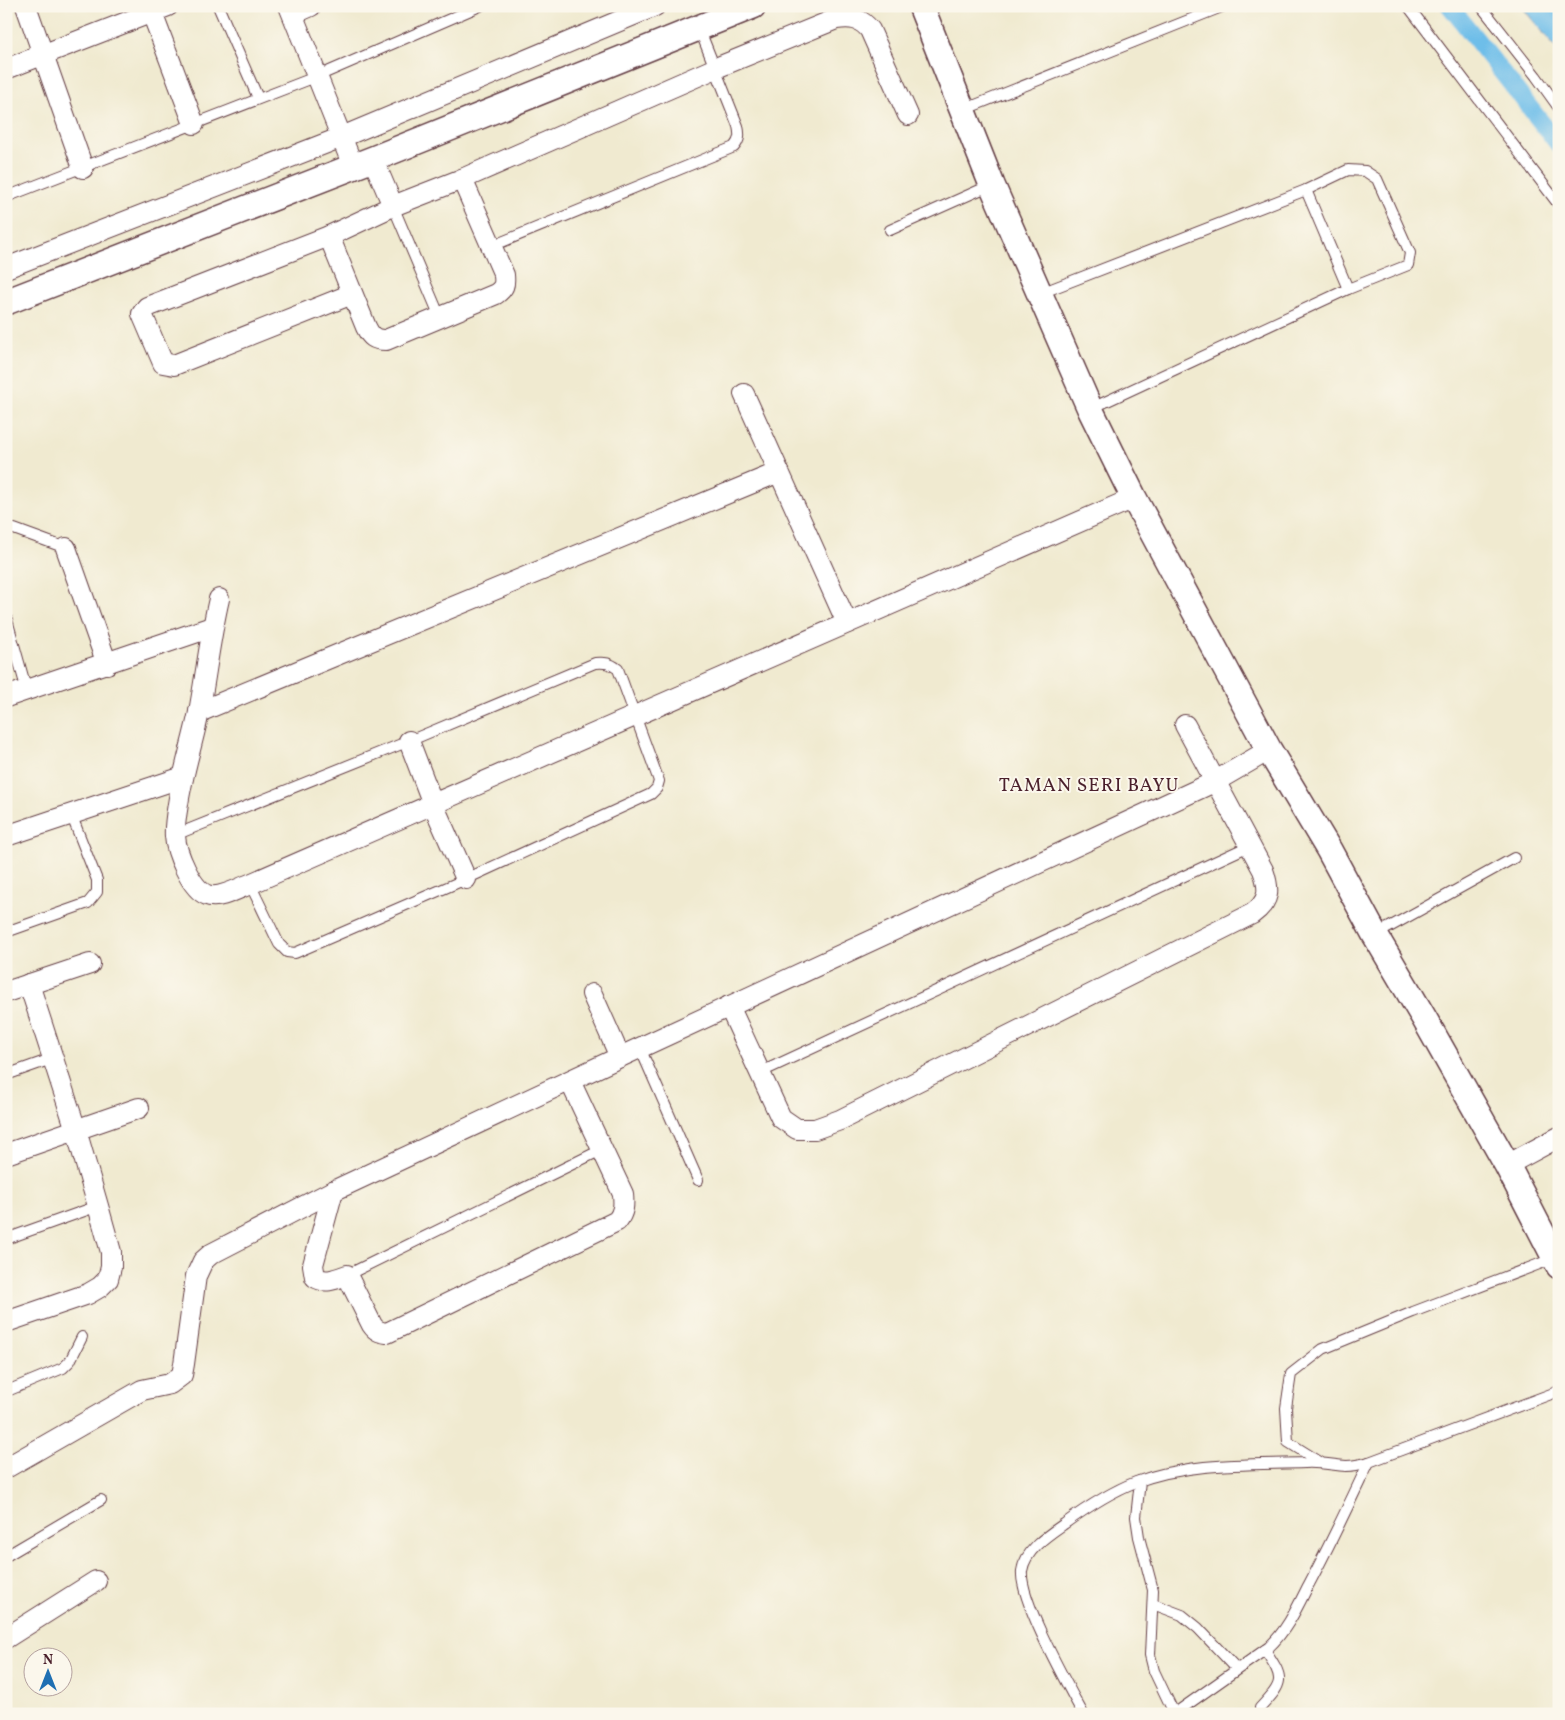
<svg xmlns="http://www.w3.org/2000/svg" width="1565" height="1720" viewBox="0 0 1565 1720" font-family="Vollkorn,serif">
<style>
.water{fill:#6ebee9;stroke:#5c6e8a}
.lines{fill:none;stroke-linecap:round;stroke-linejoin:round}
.canal{stroke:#6ebee9;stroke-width:18}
.service-casing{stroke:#633d44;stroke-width:12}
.minor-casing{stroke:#633d44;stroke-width:22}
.tertiary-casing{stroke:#633d44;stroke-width:28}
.service{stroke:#fff;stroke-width:10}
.minor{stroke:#fff;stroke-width:20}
.tertiary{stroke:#fff;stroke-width:25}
.labels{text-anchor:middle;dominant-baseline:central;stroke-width:4;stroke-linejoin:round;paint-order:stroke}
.neighbourhood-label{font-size:19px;letter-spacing:1px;fill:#4a1f2b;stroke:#fbf7ec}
</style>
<rect width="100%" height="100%" fill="#fbf7ec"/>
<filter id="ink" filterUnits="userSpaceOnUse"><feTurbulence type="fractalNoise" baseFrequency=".02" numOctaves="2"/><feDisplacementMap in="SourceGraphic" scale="10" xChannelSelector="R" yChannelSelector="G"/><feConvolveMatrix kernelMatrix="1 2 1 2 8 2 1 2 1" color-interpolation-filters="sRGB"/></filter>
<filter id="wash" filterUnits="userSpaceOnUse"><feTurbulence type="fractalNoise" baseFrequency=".0096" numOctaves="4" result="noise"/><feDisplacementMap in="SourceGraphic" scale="20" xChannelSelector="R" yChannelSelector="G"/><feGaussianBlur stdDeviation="1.12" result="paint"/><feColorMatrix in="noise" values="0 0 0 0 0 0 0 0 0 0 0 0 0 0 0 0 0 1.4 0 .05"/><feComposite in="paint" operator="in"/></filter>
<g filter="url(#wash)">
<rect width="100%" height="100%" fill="#f0ead0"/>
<path class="water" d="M1523 6H1559V52L1526 12Z"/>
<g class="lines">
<path class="canal" d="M1450 6 1559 145"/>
</g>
</g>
<g filter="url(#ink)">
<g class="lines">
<g class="service-casing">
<g id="service">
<path d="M218 6 258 98"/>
<path d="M1408 6 1559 205"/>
<path d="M1481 6 1536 76 1559 108"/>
<path d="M963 110 1224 6"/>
<path d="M1306 190 1348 289"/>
<path d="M6 197 318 76 480 6"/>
<path d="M393 206 440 317"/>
<path d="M890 230 991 185"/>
<path d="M492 246 734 147C740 140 740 135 738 126L699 28"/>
<path d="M1041 293 1306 190 1348 170 1365 171 1377 179 1410 253 1408 265 1348 289 1090 409"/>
<path d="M6 529H14L66 548"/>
<path d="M6 616 27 691"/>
<path d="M175 835 409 741 595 663C605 662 610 663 618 669L659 781 657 788 651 794 466 879 295 953 287 952 279 944 250 884"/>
<path d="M6 932 88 903 97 892V880L71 814"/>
<path d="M1375 935 1514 858"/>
<path d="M640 1048 698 1180"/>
<path d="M759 1073 1249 846"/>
<path d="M6 1075 54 1058"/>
<path d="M6 1239 98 1206"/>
<path d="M347 1275 603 1149"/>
<path d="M7 1391 63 1368 70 1361 82 1337"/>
<path d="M1320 1462 1288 1442 1286 1408 1291 1374 1323 1349 1413 1312 1555 1258"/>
<path d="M1140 1481 1136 1517 1139 1537 1153 1590 1150 1655 1154 1671 1174 1713"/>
<path d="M6 1556 101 1500"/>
<path d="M1153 1604 1182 1615 1198 1628 1237 1669"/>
<path d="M1260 1708C1284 1682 1285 1680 1265 1650"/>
<path d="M1083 1714C1068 1686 1019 1599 1022 1571 1025 1550 1048 1535 1064 1524 1086 1508 1110 1492 1136 1482 1190 1462 1248 1465 1305 1463 1319 1462 1332 1465 1346 1466 1354 1466 1362 1464 1369 1462L1559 1391"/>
<path d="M1174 1714 1269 1647C1287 1630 1297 1608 1308 1586 1330 1545 1349 1504 1369 1462"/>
</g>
</g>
<g class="minor-casing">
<g id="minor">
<path d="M26 6 83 168"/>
<path d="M289 6 353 166"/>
<path d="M152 13 194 124"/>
<path d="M293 14 311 6"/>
<path d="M6 69 168 6"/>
<path d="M373 159 393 206"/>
<path d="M329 236 366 327C371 337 374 340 386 340L496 294C504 288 505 285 504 275L462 179"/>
<path d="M6 268 342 137 655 6"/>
<path d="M352 294 174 365 163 363 142 314 147 307 329 236 393 206 462 179 716 68 836 19C851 17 861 18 870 30L908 115"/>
<path d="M744 394 847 623"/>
<path d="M66 548 107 664"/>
<path d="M219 599C210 637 206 675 199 712 193 741 184 769 179 798 177 811 174 824 175 836 176 852 191 889 207 895 219 900 239 888 250 884L1134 498"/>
<path d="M6 697 212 627"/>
<path d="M199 712 779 472"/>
<path d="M409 741 433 804 466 879"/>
<path d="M6 836 183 777"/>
<path d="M6 992 90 964"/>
<path d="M592 994 620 1057"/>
<path d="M729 1006 781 1118 797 1129H815L840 1120 1252 914C1270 901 1270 890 1263 870L1185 725"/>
<path d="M6 1154 139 1108"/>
<path d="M1507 1165 1559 1137"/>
<path d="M333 1191 313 1265 315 1277C325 1284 336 1279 347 1275L372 1325C376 1331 380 1332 387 1333L617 1221C624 1212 624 1205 623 1194L570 1081"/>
<path d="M6 1322 88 1294 100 1287 108 1279 111 1267V1252L98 1206 76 1130 29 984"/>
<path d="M6 1468 142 1390 170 1384 182 1375 184 1364 196 1276 203 1261 211 1254 333 1191 620 1057 1214 782 1269 750"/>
<path d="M6 1638 96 1581"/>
</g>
</g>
<g class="tertiary-casing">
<g id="tertiary">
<path d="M921 6 992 185 1090 409 1134 498 1269 750 1329 850 1375 935 1424 1018 1507 1165 1559 1266"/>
<path d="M6 302 373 159 753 6"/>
</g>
</g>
<use href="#service" class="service"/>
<use href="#minor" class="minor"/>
<use href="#tertiary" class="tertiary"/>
</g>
</g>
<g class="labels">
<g class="neighbourhood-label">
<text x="1089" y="786">TAMAN SERI BAYU</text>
</g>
</g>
<rect width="1565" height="1720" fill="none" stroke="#fbf7ec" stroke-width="25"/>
<g transform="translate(48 1672)"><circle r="24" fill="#fbf7ec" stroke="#b4a19f"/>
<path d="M0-4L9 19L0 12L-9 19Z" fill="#1f6fb2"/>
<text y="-8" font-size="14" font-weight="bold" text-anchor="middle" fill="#4a1f2b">N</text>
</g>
</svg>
